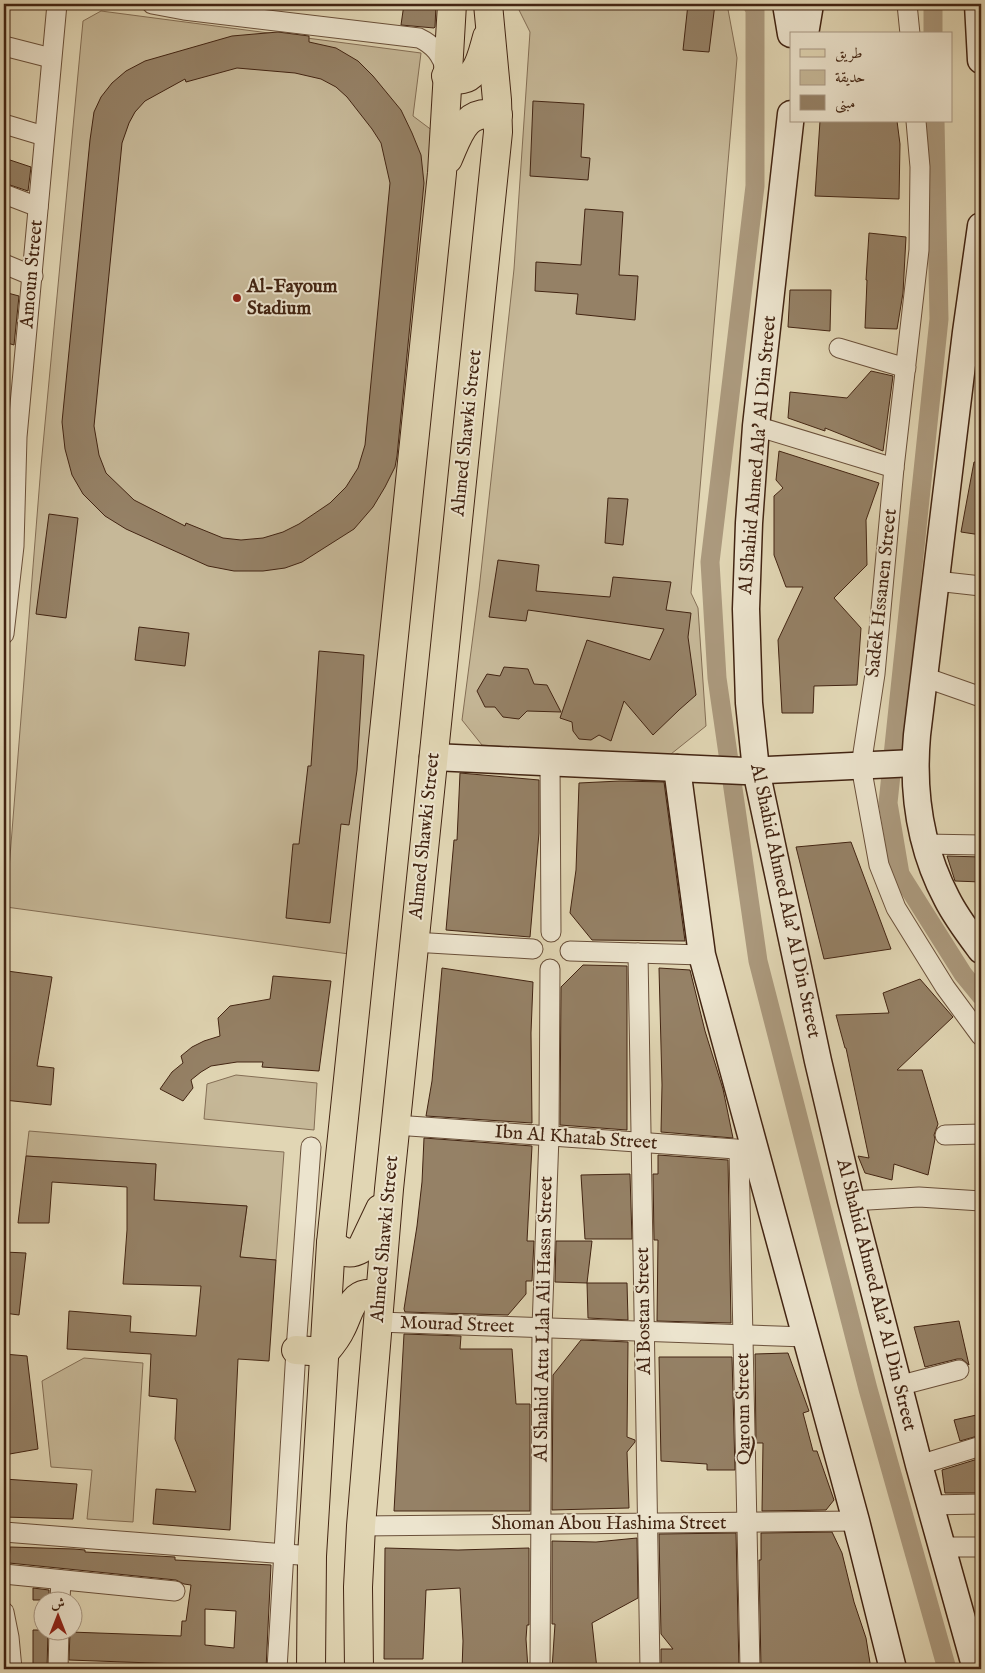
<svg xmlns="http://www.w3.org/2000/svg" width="985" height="1673" viewBox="0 0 985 1673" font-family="'IM FELL English',Amiri,serif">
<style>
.green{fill:#c6b898;stroke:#846e55}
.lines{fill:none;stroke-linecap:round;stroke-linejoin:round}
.canal{stroke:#ab997d;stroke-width:19}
.building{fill:#958166;stroke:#422412;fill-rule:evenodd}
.street-casing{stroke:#6a503a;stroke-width:21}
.secondary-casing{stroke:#422412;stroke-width:29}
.primary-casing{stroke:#422412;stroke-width:30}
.street{stroke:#ece4ce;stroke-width:19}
.secondary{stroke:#ece4ce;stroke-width:26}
.primary{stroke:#e1d6b4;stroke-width:28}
.poi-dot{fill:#8f2418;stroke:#ece4ce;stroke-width:2}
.labels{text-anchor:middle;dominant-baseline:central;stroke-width:4;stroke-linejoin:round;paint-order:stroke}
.street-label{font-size:19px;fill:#422412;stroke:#ece4ce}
.poi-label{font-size:19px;font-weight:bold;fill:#422412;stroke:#ece4ce;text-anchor:start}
</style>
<rect width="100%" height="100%" fill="#e1d6b4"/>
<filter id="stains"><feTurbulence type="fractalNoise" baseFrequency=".004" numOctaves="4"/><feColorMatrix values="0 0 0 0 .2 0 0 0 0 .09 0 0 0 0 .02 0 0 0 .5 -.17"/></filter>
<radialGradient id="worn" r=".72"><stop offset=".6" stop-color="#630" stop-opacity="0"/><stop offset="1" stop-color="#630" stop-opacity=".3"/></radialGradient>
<g class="green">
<path d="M516 4H727L737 58 691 593 698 608 706 726 666 758 482 745 462 720 479 590 514 269 530 32Z"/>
<path d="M101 11 421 53 413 116 433 131 349 954 6 907 41 466 83 21Z"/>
<path d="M236 1075 317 1083 314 1130 204 1119 207 1084Z"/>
<path d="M29 1131 284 1152 276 1260 240 1257 247 1206 154 1200 156 1164 26 1156Z"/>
<path d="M84 1358 143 1363 133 1522 87 1519 92 1470 51 1467 42 1381Z"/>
</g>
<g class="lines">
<g class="canal">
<path d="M752 4 755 10V186L710 562 717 678 758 961 868 1389 947 1669"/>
<path d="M933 4V34"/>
<path d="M935 121 939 319 888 803 900 874 963 974 981 996"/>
</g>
</g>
<g class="building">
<path d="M404 4H436L435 27 434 28 401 25Z"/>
<path d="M688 4H715L709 52 683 50Z"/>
<path d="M278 32 309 36V42L336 48 358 61 373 76 401 110 412 133 421 155 424 183 397 456 395 467 385 487 373 507 354 529 302 562 285 568 263 571H234L208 566 126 529 105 516 83 494 72 475 65 449 62 422 90 140 94 112 101 97 112 83 126 71 145 61 232 36ZM237 68 295 73 321 79 336 87 347 97 372 129 381 143 390 183 365 445 358 468 346 487 330 503 299 524 283 532 263 538 241 540 223 538 186 523 185 526 134 500 106 473 99 455 94 426 122 143 129 123 135 112 145 101 185 79 186 82Z"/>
<path d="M533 101 584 104 581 157 590 158 588 180 530 176Z"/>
<path d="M820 121H897L900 144 899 199 815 196Z"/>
<path d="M4 158 31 167 28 191 4 183Z"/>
<path d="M585 209 623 212 619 275 638 276 635 320 576 314 578 294 535 291 536 262 581 265Z"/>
<path d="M869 233 906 237 903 293 897 329 865 328 867 280H866Z"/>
<path d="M790 290H831L830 331 788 327Z"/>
<path d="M4 292 19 296 14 345 4 342Z"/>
<path d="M871 371 893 376 883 451 825 428V431L788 418 790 392 847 398Z"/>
<path d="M779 451 879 483 866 520 867 565 834 598 861 628 857 685 814 686 813 713H782L778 640 803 587H786L774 555V496L783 488 776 480Z"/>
<path d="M974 462H981V535L961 532Z"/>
<path d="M608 498 628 499 623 545 605 543Z"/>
<path d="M49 514 78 518 66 618 36 614Z"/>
<path d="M498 560 539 565 536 591 610 597 613 577 671 582 666 610 691 613 688 637 696 695 679 710 653 735 624 701 611 741 599 735 591 740 579 739 573 731 572 722 560 718 587 640 650 660 664 629 528 610 526 621 489 617Z"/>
<path d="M139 627 189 633 185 666 135 660Z"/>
<path d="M319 651 364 655 357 770 349 825 341 824 330 923 286 918 293 844H299L308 766H311Z"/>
<path d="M504 667 528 669 534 684 547 685 561 712 527 711 519 719 503 717 495 707H485L477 691 487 674 500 676Z"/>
<path d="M460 773 539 780V833L530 937 446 930 454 840H457Z"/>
<path d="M620 781 664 782 685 941 592 940 570 913 576 870 579 783Z"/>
<path d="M851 842 891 949 824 959 796 847Z"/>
<path d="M947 856 981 857V882L955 881Z"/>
<path d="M583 965 627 966V1130L560 1125 561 987Z"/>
<path d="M442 968 533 982 531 1033 532 1123 426 1116 432 1081Z"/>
<path d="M659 968 690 970 705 1031 723 1089 733 1138 661 1132 662 1085Z"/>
<path d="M7 971 52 977 37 1066 54 1068 51 1105 4 1100V992Z"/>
<path d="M273 976 331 981 319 1071 262 1067 263 1062H237L211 1066 201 1072 191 1080 193 1088 183 1101 160 1089 172 1072 183 1063 181 1056 192 1047 204 1041 220 1036 218 1018 230 1006 270 999Z"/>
<path d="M920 979 953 1017 897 1070H922L938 1124 934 1135 935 1139 928 1175 894 1164 892 1180 865 1173 858 1156 869 1158 846 1048H845L836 1015 889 1013 883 993Z"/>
<path d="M424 1138 532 1146 527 1241H534L532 1281H526V1294L508 1315 405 1312 404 1309 417 1226 422 1182Z"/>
<path d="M658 1155 728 1160 731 1323 657 1321 658 1240H654L653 1174H658Z"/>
<path d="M26 1156 156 1164 154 1200 247 1206 240 1257 276 1260 269 1361 238 1359 230 1530 153 1524 156 1489 196 1492 175 1439 177 1399 149 1396 151 1354 67 1349 69 1311 131 1316 130 1332 196 1336 201 1286 123 1284 127 1230V1187L52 1182 49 1223H18Z"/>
<path d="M630 1174 632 1239H585L581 1175Z"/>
<path d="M556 1241H592L587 1283 555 1282Z"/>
<path d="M4 1252 26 1253 19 1315 4 1313Z"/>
<path d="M587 1283H627L628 1320 588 1318Z"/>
<path d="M959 1321 969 1365 962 1359H957L925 1367 914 1327Z"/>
<path d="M404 1334 461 1336 460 1349H512L516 1404H530V1511H394Z"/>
<path d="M581 1340 628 1342 627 1437 635 1440V1442L627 1452 629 1508 552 1510 553 1375Z"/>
<path d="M788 1353 809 1411 803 1413 813 1451H817L834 1500 826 1510 762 1511 763 1443H756L755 1354Z"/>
<path d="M4 1354 27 1356 38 1449 4 1455Z"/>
<path d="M659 1357H732L735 1470H707V1464L661 1461Z"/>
<path d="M981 1414V1435L960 1441 954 1420Z"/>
<path d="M981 1458V1493H945L942 1470Z"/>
<path d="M4 1479 77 1484 73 1519 4 1517Z"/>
<path d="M832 1532 842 1553 854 1602 866 1638 871 1669H761L759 1560H761V1533Z"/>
<path d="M736 1533 739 1669H661V1649H673L661 1634 659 1534Z"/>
<path d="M637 1538 638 1598 592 1623 597 1669H552L555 1624H552V1541L596 1542Z"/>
<path d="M10 1547 74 1549 85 1550V1552L175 1557V1560L271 1565 266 1669H180V1664L69 1660 70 1632 181 1636 182 1621H186L191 1585 184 1584 176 1580 9 1563ZM205 1609 236 1611 234 1648 205 1645Z"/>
<path d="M385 1548 458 1550 529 1548V1625H527L526 1639 528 1669H462L463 1641 460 1588 426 1590 423 1659H384Z"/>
<path d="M33 1588 49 1590V1600H33Z"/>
<path d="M33 1630H48L47 1669H33Z"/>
</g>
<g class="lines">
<g class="street-casing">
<g id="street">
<path d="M152 4 184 10 419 38C434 45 442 55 446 71"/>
<path d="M907 4 910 34"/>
<path d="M4 46 51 58"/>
<path d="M916 121 920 167 919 250 894 468 875 674 861 766 879 865 896 908 945 987 981 1036"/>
<path d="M4 124 44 136"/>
<path d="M4 194 38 207"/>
<path d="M4 264 33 276"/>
<path d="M839 348 906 368"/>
<path d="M756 426 894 468"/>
<path d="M936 581 981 586"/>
<path d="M4 634 14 546 17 437 57 4"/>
<path d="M924 677 981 697"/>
<path d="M550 762 551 932"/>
<path d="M925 844 981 845"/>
<path d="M413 942 533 949"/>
<path d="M570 951 702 955"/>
<path d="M638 953 650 1669"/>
<path d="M395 1125 750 1150"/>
<path d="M945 1135 981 1134"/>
<path d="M739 1150 750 1669"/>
<path d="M851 1201 919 1197 981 1201"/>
<path d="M378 1322 806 1337"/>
<path d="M898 1386 959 1370"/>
<path d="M919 1465 981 1446"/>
<path d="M930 1505 981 1504"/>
<path d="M361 1526 856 1521"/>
<path d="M4 1532 312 1556"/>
<path d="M942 1547H981"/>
<path d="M4 1574 175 1591"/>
<path d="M60 1600 61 1580"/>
<path d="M4 1612 9 1637 12 1669"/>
<path d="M58 1669 59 1630"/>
<path d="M277 1669 296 1350 311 1147"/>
<path d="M540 1669 542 1328 549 1136 550 969"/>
</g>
</g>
<g class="secondary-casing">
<g id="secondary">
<path d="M786 4 791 34"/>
<path d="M978 4 981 60"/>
<path d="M805 34 810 4"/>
<path d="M791 114 756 426 749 523 746 609 749 703 756 770 818 1061 851 1201 919 1465 976 1669"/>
<path d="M981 226 966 332 917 735C912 792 920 848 947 899 956 917 969 934 981 950"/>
<path d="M433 757 744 771 915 763"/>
<path d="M677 768 702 955 856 1521 893 1669"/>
</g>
</g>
<g class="primary-casing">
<g id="primary">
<path d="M446 76C476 90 481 58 487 37"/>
<path d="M448 159C459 134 465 108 498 115"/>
<path d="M331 1243C341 1252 349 1256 361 1249L380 1209"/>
<path d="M296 1350 325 1352C331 1345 337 1338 341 1329 351 1310 351 1288 380 1295"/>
<path d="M311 1669 312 1556 331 1243 442 173 452 4"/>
<path d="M359 1669 358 1587 361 1526 389 1189 498 132 497 100 488 4"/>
</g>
</g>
<use href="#street" class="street"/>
<use href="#secondary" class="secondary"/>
<use href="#primary" class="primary"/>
</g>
<circle class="poi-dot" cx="237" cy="298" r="5"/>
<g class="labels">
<g class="street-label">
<text transform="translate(32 274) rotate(-85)">Amoun Street</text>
<text transform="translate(467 433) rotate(-84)">Ahmed Shawki Street</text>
<text transform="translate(758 455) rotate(-85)">Al Shahid Ahmed Ala' Al Din Street</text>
<text transform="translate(882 593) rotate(-84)">Sadek Hssanen Street</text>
<text transform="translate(425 836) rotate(-84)">Ahmed Shawki Street</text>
<text transform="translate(785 901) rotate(78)">Al Shahid Ahmed Ala' Al Din Street</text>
<text transform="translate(576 1138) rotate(4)">Ibn Al Khatab Street</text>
<text transform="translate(385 1239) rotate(-85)">Ahmed Shawki Street</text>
<text transform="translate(876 1295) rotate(76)">Al Shahid Ahmed Ala' Al Din Street</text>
<text transform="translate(644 1311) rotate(-91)">Al Bostan Street</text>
<text transform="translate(544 1319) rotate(-89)">Al Shahid Atta Llah Ali Hassn Street</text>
<text transform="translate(457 1325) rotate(2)">Mourad Street</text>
<text transform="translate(744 1409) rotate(-91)">Qaroun Street</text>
<text x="609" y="1524">Shoman Abou Hashima Street</text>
</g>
<g class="poi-label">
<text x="247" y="287">Al-Fayoum<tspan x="247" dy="22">Stadium</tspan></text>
</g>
</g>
<rect width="985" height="1673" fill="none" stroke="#e1d6b4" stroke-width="20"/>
<rect x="5" y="5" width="975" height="1663" fill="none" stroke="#422412" stroke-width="2.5"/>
<rect x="10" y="10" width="965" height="1653" fill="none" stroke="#422412"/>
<rect x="790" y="32" width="162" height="90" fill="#ece4ce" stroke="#a89783"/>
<rect x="800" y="49" width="25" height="8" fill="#e1d6b4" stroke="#a89783"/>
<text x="835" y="58" font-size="15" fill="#422412">طريق</text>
<rect x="800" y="70" width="25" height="15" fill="#c6b898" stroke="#a89783"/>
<text x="835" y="82" font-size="15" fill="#422412">حديقة</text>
<rect x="800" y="95" width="25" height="15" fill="#958166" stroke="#a89783"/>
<text x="835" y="108" font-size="15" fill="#422412">مبنى</text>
<g transform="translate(58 1616)"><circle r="24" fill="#ece4ce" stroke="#a89783"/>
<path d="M0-4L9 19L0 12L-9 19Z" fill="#8f2418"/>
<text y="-8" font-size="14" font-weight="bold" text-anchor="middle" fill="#422412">ش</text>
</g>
<rect width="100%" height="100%" filter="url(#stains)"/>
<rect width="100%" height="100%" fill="url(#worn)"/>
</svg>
